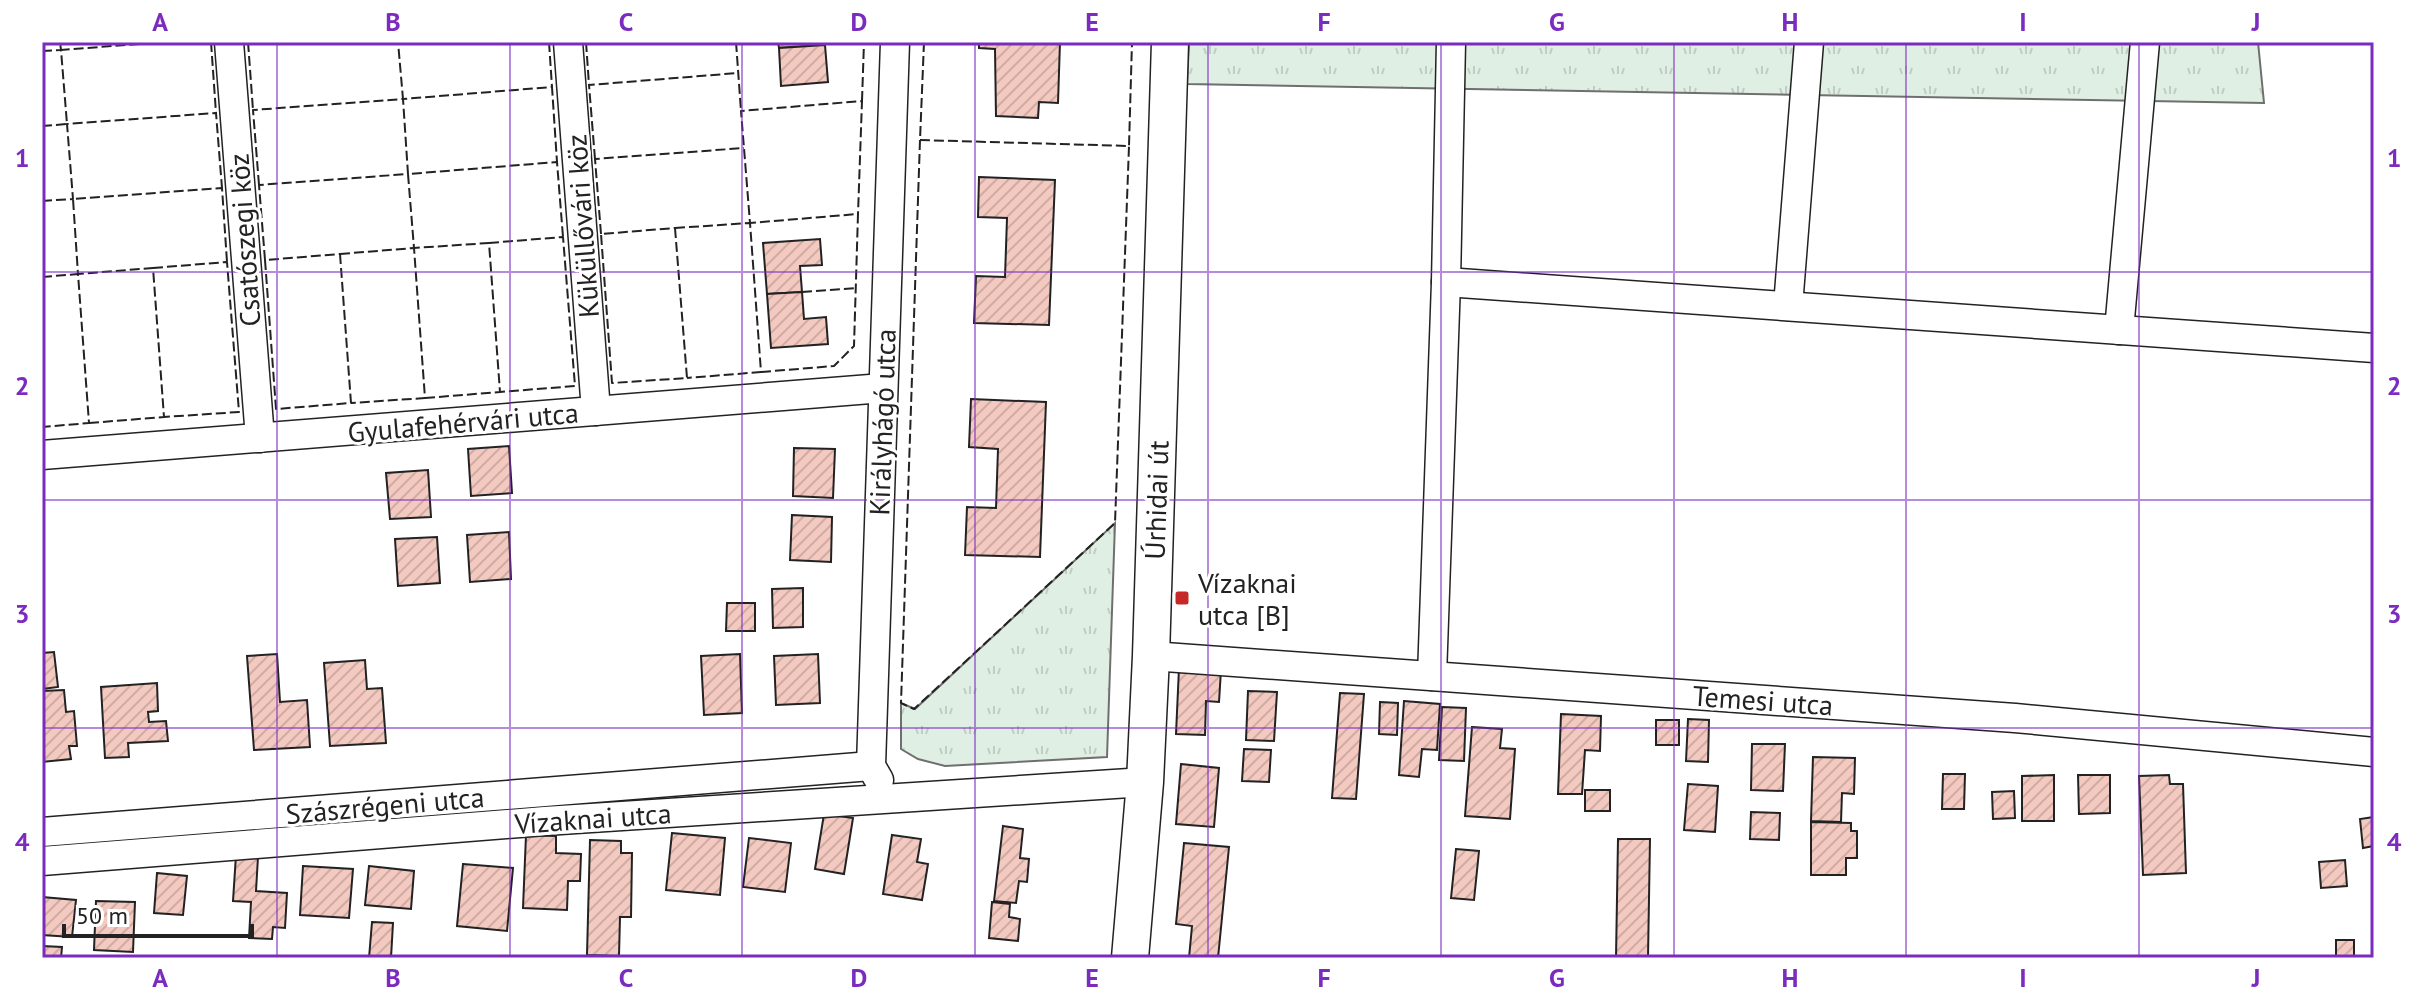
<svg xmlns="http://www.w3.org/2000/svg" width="2416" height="1000" viewBox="0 0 2416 1000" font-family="'PT Sans',sans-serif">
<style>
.grass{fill:url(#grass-tufts);stroke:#6f6f6f;stroke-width:2}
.building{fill:url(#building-hatch);stroke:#222;stroke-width:2}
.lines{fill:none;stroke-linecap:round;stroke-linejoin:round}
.minor-casing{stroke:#222;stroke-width:31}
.major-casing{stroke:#222;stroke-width:39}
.minor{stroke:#fff;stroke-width:28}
.major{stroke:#fff;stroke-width:36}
.fence{stroke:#222;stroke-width:2;stroke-dasharray:10 4;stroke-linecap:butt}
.grid{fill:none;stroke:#7b2cbf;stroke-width:2;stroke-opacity:0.55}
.poi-dot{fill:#c62828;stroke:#fff;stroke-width:3}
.labels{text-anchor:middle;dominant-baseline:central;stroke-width:6;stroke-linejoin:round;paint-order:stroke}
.street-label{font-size:28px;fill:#222;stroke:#fff}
.poi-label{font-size:28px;fill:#222;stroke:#fff;text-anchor:start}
.neatline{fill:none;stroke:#7b2cbf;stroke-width:3}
.grid-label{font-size:26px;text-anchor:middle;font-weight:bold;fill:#7b2cbf}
</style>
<defs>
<pattern id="grass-tufts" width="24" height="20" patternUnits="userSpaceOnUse" patternTransform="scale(2)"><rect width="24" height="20" fill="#e0efe3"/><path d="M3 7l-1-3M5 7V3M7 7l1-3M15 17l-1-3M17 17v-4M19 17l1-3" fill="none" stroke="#c0cdc2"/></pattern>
<pattern id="building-hatch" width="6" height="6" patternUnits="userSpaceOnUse" patternTransform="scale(2)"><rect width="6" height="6" fill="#f3c9c0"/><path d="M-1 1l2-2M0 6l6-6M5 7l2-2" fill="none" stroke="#d0aca5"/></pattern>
</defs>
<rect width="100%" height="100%" fill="#fff"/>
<g class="grass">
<path d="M1189 42H2258L2264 103 1187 84Z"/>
<path d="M1115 523 1107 757 945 766 918 759 901 749V703L915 709Z"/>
</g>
<g class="building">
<path d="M778 42H825V45L779 48Z"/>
<path d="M979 42H1060L1058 103 1039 102 1038 118 996 116 995 49 979 48Z"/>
<path d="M825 45 828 82 781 86 779 48Z"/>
<path d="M979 177 1055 180 1049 325 974 323 976 276 1005 277 1007 218 978 217Z"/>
<path d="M820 239 822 265 800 266 802 292 767 294 763 243Z"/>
<path d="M802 292 804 319 826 317 828 344 771 348 767 294Z"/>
<path d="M971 399 1046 402 1040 557 965 555 967 507 996 508 998 449 969 447Z"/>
<path d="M509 446 512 493 471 496 468 449Z"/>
<path d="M794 448 835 449 833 498 793 496Z"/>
<path d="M428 470 431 517 390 519 386 473Z"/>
<path d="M792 515 832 517 831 562 790 560Z"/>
<path d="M509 532 511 579 470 582 467 535Z"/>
<path d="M437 537 440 583 398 586 395 539Z"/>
<path d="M803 588V627L773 628 772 589Z"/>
<path d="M727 603H755V631H726Z"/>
<path d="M54 652 58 687 42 689V653Z"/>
<path d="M277 654 280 702 307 700 310 747 254 750 247 656Z"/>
<path d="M740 654 742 713 704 715 701 656Z"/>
<path d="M818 654 820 703 776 705 774 656Z"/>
<path d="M365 660 367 689 382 688 386 743 330 746 324 663Z"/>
<path d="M1179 668 1221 670 1219 702 1206 701 1205 735 1176 734Z"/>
<path d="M157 683 158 711 148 712 149 722 166 721 168 741 128 743 129 757 105 758 101 687Z"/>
<path d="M64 690 66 712 74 711 77 746H69L71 759 42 762V691Z"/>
<path d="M1248 691 1277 692 1274 741 1246 740Z"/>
<path d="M1340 693 1364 694 1356 799 1332 798Z"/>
<path d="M1404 701 1440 704 1437 750 1422 749 1419 777 1399 775Z"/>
<path d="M1380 702 1398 703 1397 735 1379 734Z"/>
<path d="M1442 707 1466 708 1464 761 1439 760Z"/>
<path d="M1561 714 1601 716 1600 751 1585 750 1582 794H1558Z"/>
<path d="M1688 719 1709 720 1708 762 1686 761Z"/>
<rect x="1656" y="720" width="23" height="25"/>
<path d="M1472 727 1502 729 1500 748 1515 749 1510 819 1465 816Z"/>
<path d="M1752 744H1785L1783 791 1751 790Z"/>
<path d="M1244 749 1271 750 1269 782 1242 781Z"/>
<path d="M1813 757 1855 758 1854 794 1842 793 1841 822 1811 821Z"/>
<path d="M1181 764 1219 768 1214 827 1176 824Z"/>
<path d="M1943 774H1965L1964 809H1942Z"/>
<path d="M2054 775V821H2022V776Z"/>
<path d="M2078 775H2110V813L2079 814Z"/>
<path d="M2169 775 2170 784H2183L2186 873 2143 875 2139 776Z"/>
<path d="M1688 784 1718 786 1715 832 1684 830Z"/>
<rect x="1585" y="790" width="25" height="21"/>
<path d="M2014 791 2015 818 1993 819 1992 792Z"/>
<path d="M1751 812 1780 813 1779 840 1750 839Z"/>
<path d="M824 814 853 818 844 874 815 869Z"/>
<path d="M2374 817V846L2363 848 2360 819Z"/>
<path d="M1811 822 1851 823V831H1857V858H1846V875H1811Z"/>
<path d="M1003 826 1023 829 1020 858 1029 859 1027 882 1019 881 1016 903 994 901Z"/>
<path d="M672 833 725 838 720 895 666 890Z"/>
<path d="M526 835 556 836V853L581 854 580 881H568L567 910 523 908Z"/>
<path d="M892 835 921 839 917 862 928 864 922 900 883 894Z"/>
<path d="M749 838 791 843 785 892 743 887Z"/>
<path d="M1618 839H1650L1648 958H1616Z"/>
<path d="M590 840 621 841V853H632L631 917H620L619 956 587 955Z"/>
<path d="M1184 843 1229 847 1218 958H1189L1192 926 1176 924Z"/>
<path d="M1456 849 1479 851 1474 900 1451 898Z"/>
<path d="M236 855 258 857 256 891 287 893 285 928 273 927 272 939 249 938 251 902 233 901Z"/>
<path d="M2345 860 2347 886 2321 888 2319 862Z"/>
<path d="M463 864 513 868 507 931 457 926Z"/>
<path d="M303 866 353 869 349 918 300 915Z"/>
<path d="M369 866 414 871 411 909 365 905Z"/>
<path d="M157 873 187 876 183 915 154 913Z"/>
<path d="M42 897 76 900 72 937 42 935Z"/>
<path d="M96 901 135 902 133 952 94 950Z"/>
<path d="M992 902 1010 904 1009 917 1020 919 1018 941 989 938Z"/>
<path d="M372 922 393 923 391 958H369Z"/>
<rect x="2336" y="940" width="18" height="18"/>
<path d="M42 946 62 947 61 958H42Z"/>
</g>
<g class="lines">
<g class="minor-casing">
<g id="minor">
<path d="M229 42 260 438"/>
<path d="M568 42 596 411"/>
<path d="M1446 282 2374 348"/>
<path d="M1788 306 1809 42"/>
<path d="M2119 330 2145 42"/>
<path d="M42 455 883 388"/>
<path d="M1151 656 2015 718 2374 752"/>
<path d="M1432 676 1446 282 1451 42"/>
<path d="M879 780 871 766 895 42"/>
<path d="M42 832 871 766"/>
<path d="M42 861 545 821 1145 782"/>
</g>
</g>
<g class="major-casing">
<path id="major" d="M1130 958 1145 782 1151 656 1170 42"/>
</g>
<use href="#minor" class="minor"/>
<use href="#major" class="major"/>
<g class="fence">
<path d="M211 42 216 113"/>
<path d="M248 42 253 110"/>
<path d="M549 42 552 87"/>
<path d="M586 42 589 85"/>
<path d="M736 42 741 111"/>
<path d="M924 42 920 140 1129 146 1132 42"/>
<path d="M42 51 61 50 60 42"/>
<path d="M862 101 864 42"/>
<path d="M42 126 67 124 61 50 164 42"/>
<path d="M920 140 901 703 914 709 1115 523 1129 146"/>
<path d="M595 159 589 85 738 73"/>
<path d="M259 185 253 110 403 99 398 42"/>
<path d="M42 201 73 199 67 124 216 113 222 188"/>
<path d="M675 228 687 378 612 383 601 234Z"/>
<path d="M675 228 750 223 761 372 687 378"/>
<path d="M601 234 595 159 744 148"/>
<path d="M489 243 563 237 575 386 500 392"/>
<path d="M340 254 351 403 276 409 265 260Z"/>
<path d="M340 254 414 248 425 398 351 403"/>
<path d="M265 260 259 185 408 174 403 99 552 87 557 162"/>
<path d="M153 268 227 262 239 412 164 417"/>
<path d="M42 277 78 274 89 423 42 427"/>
<path d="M802 292 856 288"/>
<path d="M761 372 834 366 854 346 858 214 750 223 741 111 862 101 858 214"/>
<path d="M425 398 500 392 489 243 414 248 408 174 557 162 563 237"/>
<path d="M89 423 164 417 153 268 78 274 73 199 222 188 227 262"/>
</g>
</g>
<path class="grid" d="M277 42V958M510 42V958M742 42V958M975 42V958M1208 42V958M1441 42V958M1674 42V958M1906 42V958M2139 42V958M42 272H2374M42 500H2374M42 728H2374"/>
<rect class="poi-dot" x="1174" y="590" width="16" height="16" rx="4"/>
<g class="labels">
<g class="street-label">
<text transform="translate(582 226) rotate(-94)">Küküllővári köz</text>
<text transform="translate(244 240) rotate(-94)">Csatószegi köz</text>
<text transform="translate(463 422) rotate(-5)">Gyulafehérvári utca</text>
<text transform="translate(882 422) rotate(-88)">Királyhágó utca</text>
<text transform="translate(1156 500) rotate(-88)">Úrhidai út</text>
<text transform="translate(1763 700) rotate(4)">Temesi utca</text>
<text transform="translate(385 805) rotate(-5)">Szászrégeni utca</text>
<text transform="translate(593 818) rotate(-4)">Vízaknai utca</text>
</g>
<g class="poi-label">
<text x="1198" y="582">Vízaknai<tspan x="1198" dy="32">utca [B]</tspan></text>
</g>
</g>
<rect width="2416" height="1000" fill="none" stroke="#ffffff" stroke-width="88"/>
<path d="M64 924v12h188v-12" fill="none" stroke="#222222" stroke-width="4"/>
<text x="76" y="924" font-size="24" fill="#222222" stroke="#ffffff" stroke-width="6" paint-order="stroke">50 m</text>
<rect x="44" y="44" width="2328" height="912" class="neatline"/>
<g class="grid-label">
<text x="160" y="31">A</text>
<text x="393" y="31">B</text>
<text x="626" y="31">C</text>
<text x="859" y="31">D</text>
<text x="1092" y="31">E</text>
<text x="1324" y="31">F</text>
<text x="1557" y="31">G</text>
<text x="1790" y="31">H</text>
<text x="2023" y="31">I</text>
<text x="2256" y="31">J</text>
<text x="22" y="167">1</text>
<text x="2394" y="167">1</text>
<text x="22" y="395">2</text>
<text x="2394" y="395">2</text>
<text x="22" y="623">3</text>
<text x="2394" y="623">3</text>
<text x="22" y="851">4</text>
<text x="2394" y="851">4</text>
<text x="160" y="987">A</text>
<text x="393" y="987">B</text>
<text x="626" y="987">C</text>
<text x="859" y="987">D</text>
<text x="1092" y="987">E</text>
<text x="1324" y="987">F</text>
<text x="1557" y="987">G</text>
<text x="1790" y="987">H</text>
<text x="2023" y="987">I</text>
<text x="2256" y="987">J</text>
</g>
</svg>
